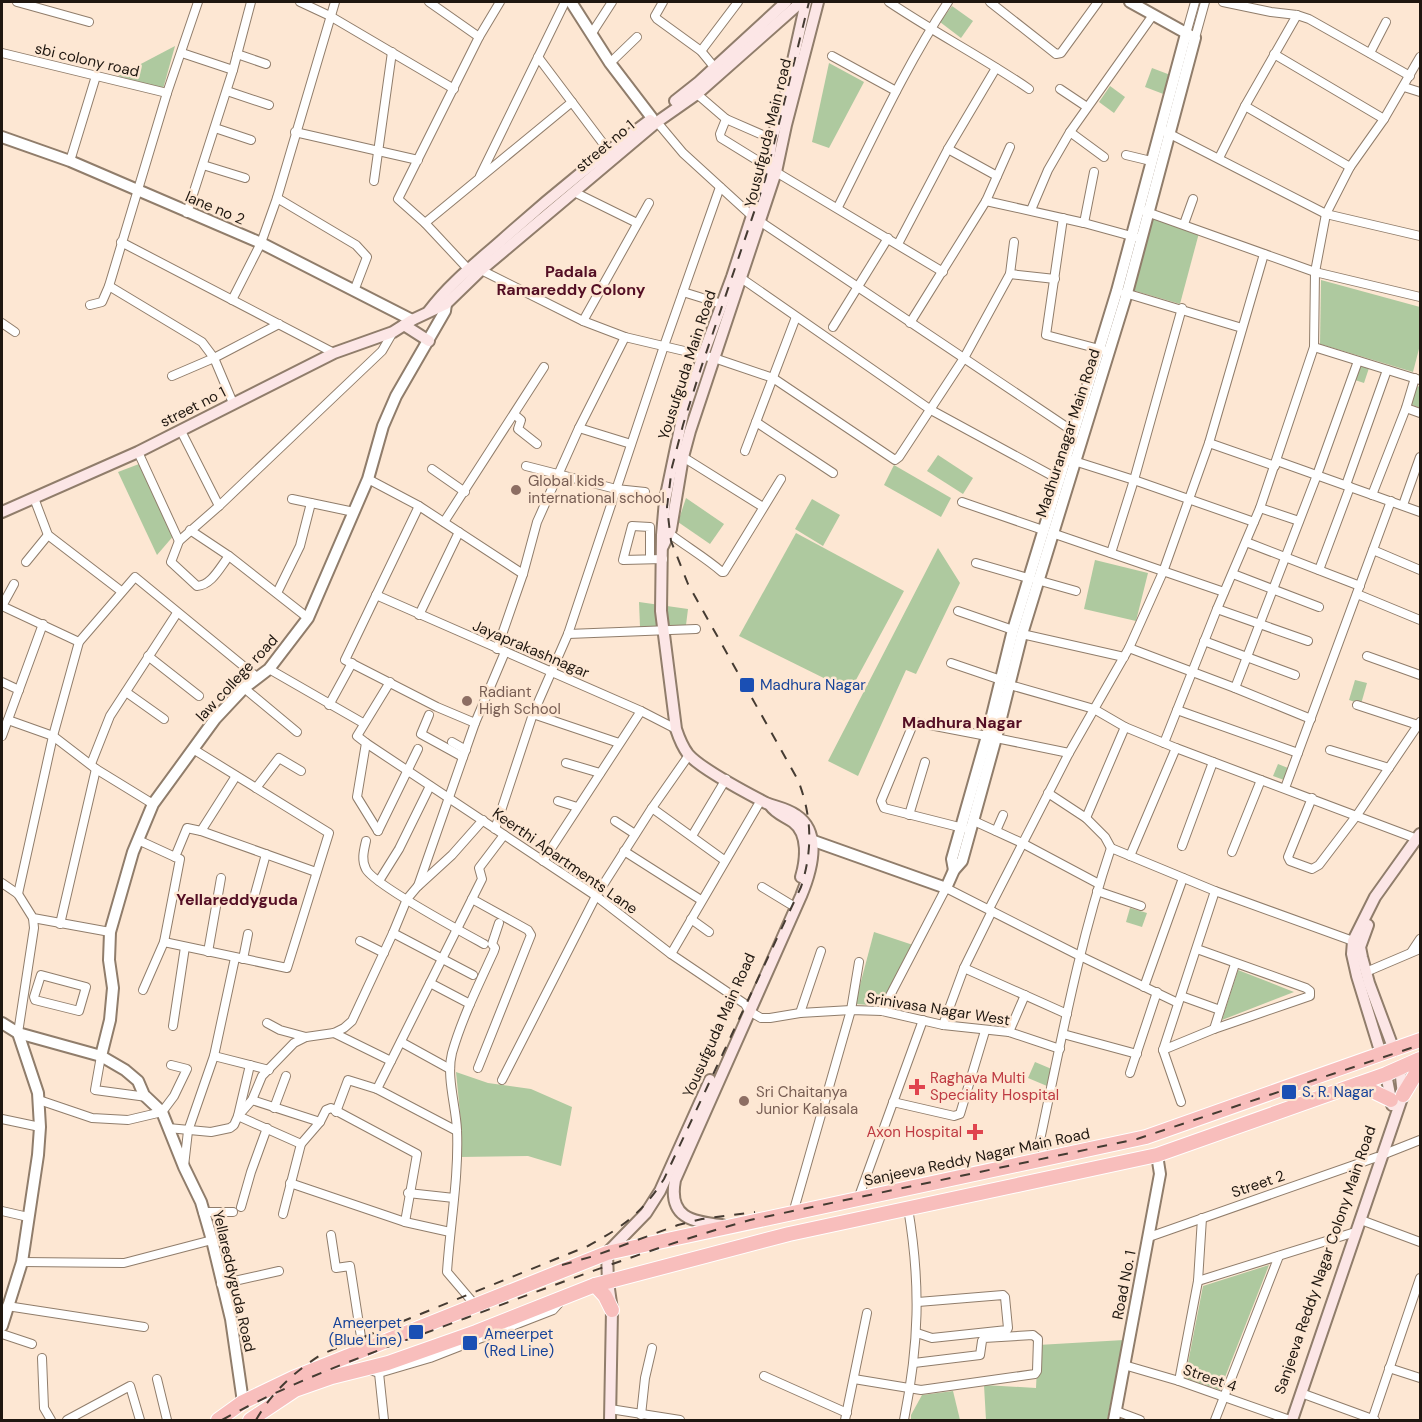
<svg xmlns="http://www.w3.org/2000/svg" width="1422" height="1422" viewBox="0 0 1422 1422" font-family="'DM Sans',sans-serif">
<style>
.green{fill:#aec99f}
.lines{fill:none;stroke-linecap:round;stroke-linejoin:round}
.minor-casing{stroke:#907d6b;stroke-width:10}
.tertiary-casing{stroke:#907d6b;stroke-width:14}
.secondary-casing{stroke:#907d6b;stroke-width:14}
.trunk-casing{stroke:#fff;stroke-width:16}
.minor{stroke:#fff;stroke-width:8}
.tertiary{stroke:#fff;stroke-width:10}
.secondary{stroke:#fce6e6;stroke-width:10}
.trunk{stroke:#f8bebc;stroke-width:14}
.rail{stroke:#453b32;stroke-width:2;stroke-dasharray:10 10;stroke-linecap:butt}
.education-dot{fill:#8d6e63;stroke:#fde7d3;stroke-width:2}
.transit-dot{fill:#1a4fb4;stroke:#fde7d3;stroke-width:2}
.health-dot{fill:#e0444e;stroke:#fde7d3;stroke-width:2}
.labels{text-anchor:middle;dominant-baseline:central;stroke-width:5;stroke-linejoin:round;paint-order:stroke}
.street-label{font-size:15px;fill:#1f1710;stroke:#fde7d3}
.education-label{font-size:15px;fill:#785e54;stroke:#fde7d3;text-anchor:start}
.transit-label{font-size:15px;fill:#164399;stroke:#fde7d3;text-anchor:start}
.health-label{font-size:15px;fill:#be3a42;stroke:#fde7d3;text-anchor:start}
.neighbourhood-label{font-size:16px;font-weight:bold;fill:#530e24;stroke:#fde7d3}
</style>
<rect width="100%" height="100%" fill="#fde7d3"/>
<g class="green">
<path d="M952 6 973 21 961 38 940 22Z"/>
<path d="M175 46 163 89 118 76Z"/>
<path d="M829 63 864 82 829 148 812 142Z"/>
<path d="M1152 68 1173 76 1166 95 1145 87Z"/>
<path d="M1110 86 1125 97 1114 113 1099 102Z"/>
<path d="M1144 214 1199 233 1180 304 1125 288Z"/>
<path d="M1321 280 1420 307V345L1413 372 1320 344Z"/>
<path d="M1361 365 1369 368 1364 383 1355 380Z"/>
<path d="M1414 385 1420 387V408L1410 404Z"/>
<path d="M938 455 973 478 963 494 927 471Z"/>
<path d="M139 464 175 534 157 555 118 472Z"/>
<path d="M894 465 951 498 941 517 884 485Z"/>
<path d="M686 498 724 524 710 544 678 522Z"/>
<path d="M812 499 840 515 823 546 795 529Z"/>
<path d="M796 533 904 591 850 691 739 636Z"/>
<path d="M938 548 960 583 916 674 906 670 858 776 828 761Z"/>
<path d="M1095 560 1148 573 1136 621 1084 609Z"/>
<path d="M639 602 688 609 686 625 640 627Z"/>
<path d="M1355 680 1367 683 1361 704 1349 700Z"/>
<path d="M1278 764 1288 768 1284 780 1273 776Z"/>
<path d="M1130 908 1147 913 1142 927 1126 922Z"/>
<path d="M874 932 913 945 883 1006 855 1004Z"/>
<path d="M1238 970 1294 992 1222 1020Z"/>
<path d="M1035 1062 1054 1070 1047 1086 1028 1078Z"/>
<path d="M456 1072 488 1083 531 1089 572 1107 561 1166 528 1156 460 1157 461 1123Z"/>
<path d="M1269 1265 1220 1390 1185 1378 1203 1286Z"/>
<path d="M1124 1340 1107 1420H986L984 1385 1036 1388 1038 1345Z"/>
<path d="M953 1391 960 1420H911V1415L922 1395Z"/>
</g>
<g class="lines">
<g class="minor-casing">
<g id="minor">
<path d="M17 2 89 22"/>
<path d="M300 2 330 16 454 89"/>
<path d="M429 2 479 37"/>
<path d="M663 2 655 16 657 19 701 51 715 68"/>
<path d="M889 2C935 33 984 58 1029 89"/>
<path d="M990 2 1056 54 1061 53 1098 2"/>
<path d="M1223 2 1271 12 1297 15 1309 19 1410 76"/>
<path d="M592 33 612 2"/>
<path d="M1186 34 1195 2"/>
<path d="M1195 38 1205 2"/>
<path d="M701 51 738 2"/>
<path d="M2 53 167 93"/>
<path d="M182 53 233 70"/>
<path d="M1370 53 1386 22"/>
<path d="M237 54 266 64"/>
<path d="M1274 54 1384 119"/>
<path d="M832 56 896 91"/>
<path d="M538 57 608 150"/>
<path d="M610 63 637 37"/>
<path d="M1404 87 1420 92"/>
<path d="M1060 89 1087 107"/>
<path d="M227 91 269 105"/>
<path d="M697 94 726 119 772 139"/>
<path d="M1245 106 1350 167"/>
<path d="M726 119 720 134 721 138 768 167"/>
<path d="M657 122 683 153 752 216 1074 432"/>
<path d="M215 128 251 140"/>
<path d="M295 132 418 160"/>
<path d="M1070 132 1104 157"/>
<path d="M1166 132 1326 214 1420 236"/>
<path d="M948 149 997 176"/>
<path d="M1126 155 1151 161"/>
<path d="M1219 158 1245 106 1297 15"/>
<path d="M70 161 96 76"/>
<path d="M203 165 245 178"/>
<path d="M776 172 943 272"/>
<path d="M480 176 565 2"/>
<path d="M374 181 392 52"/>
<path d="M574 192 637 223"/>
<path d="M277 198 356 245 367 257 354 291"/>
<path d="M986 201 1084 223 1135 237"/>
<path d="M838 207C873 138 905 67 948 2"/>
<path d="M1031 210 1048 170 1070 132 1153 15"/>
<path d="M1144 211 1315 272 1420 297"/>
<path d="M187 213 233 70 251 2"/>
<path d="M1063 218 1046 335 1103 350"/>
<path d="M425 223 572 102"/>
<path d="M1084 223 1094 172"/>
<path d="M1184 224 1193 199"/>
<path d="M121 242 334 353"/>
<path d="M898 244 948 149 996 68"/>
<path d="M477 268 583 321 625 337"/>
<path d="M468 269 425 223 398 199 479 37 500 2"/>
<path d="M1010 274 1055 279"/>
<path d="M741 278 931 410 1060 480"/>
<path d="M109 286 202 342 214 358 233 403"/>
<path d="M683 292 722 304"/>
<path d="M1125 293 1242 328"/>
<path d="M232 300 261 243 277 198 335 2"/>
<path d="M90 305 102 302 109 286 167 93 198 2"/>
<path d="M583 321 649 203"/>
<path d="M2 323 15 332"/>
<path d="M910 323 986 201 1010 147"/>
<path d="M833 327 888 238"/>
<path d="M1314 347 1420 380"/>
<path d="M172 376 214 358 279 324"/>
<path d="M1406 408 1420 413"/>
<path d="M515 415 521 420 518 429 537 444"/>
<path d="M756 422 833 473"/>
<path d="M579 428 631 444"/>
<path d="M181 431 219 506"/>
<path d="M1209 443 1275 466"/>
<path d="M745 451 796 317"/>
<path d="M138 452 179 541"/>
<path d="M683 457 763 507"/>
<path d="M1071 460 1134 480 1254 522"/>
<path d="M1277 461 1420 512"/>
<path d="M526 466 616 489 645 492"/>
<path d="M432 469 465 492"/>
<path d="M368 479 419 506 523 574"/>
<path d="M1346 485 1387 370"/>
<path d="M1372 495 1406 408 1415 378"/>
<path d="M34 498 48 535 121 591"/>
<path d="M292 499 354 512"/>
<path d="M962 502 1043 530"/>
<path d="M1403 505 1420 457"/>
<path d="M419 506 345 660 437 707 475 723"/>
<path d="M1260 508 1299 521"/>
<path d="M444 522 544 367"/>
<path d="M190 530 229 556 308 618"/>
<path d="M1052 533 1224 592"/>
<path d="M670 534C687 547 706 558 722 572H724L781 479"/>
<path d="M1246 542 1360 586"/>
<path d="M1373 550 1420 570"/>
<path d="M1111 553 1134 480 1182 308"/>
<path d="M229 556C220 567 212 585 197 586L171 562 179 541 219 506 382 351 393 332"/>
<path d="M650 559V527L632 526 623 560 663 559"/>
<path d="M26 562 48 535"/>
<path d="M976 563 1028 578"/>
<path d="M1319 570 1350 487"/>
<path d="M1233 574 1319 607"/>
<path d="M1037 580 1076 591"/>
<path d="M277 593 300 546 311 503"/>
<path d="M1357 594 1420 620"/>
<path d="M376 595 641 711 676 729"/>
<path d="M2 606 79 642"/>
<path d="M2 606 14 584"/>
<path d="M1217 609 1308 641"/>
<path d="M958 611 1013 630"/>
<path d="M419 615 459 532"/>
<path d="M568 634 696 629"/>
<path d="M1022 634 1124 657"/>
<path d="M1204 641 1295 675"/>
<path d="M1129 648 1235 688 1311 719"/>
<path d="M497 649 523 574 537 522 579 428 625 337 714 358 773 378 895 460 899 457 964 358 1010 274 1014 242"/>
<path d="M148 656 199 696"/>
<path d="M1367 656 1420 675"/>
<path d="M951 663 1001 680"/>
<path d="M269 669 363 723"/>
<path d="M2 682 19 690"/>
<path d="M1010 685 1094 709 1125 727"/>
<path d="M244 688 297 732"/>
<path d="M1235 688 1317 475 1358 361"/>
<path d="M126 692 164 719"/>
<path d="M329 705 352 663"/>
<path d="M1357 705 1418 725"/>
<path d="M1177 710 1298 753"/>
<path d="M533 714 619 743"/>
<path d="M429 715 421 734 463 757"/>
<path d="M8 720 53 736 96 769 153 804"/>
<path d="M2 736 43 624"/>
<path d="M996 738 1069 753"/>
<path d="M452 742 466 750"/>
<path d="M366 743 596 896 671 954 745 1004 749 1011 761 1018H770L800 1013 851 1010 882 1011 943 1025 1009 1032 1060 1049"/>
<path d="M1164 743 1217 609 1260 508 1314 347 1315 272 1326 214 1350 167 1384 119 1420 57"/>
<path d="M1330 750 1389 768"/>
<path d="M566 763 600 773"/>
<path d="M91 764 110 716 177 613"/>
<path d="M256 788 279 758 301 771"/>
<path d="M1285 788 1391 501"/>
<path d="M1048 793 1086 818 1125 727 1176 748 1420 840"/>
<path d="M1312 798 1288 857 1290 861 1312 869 1319 865 1357 815 1420 722"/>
<path d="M558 801 577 807"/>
<path d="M652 808 724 860"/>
<path d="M909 815 925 762"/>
<path d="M1086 818 1105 837 1111 848"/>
<path d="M615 821 635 834"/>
<path d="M974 821 1022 843 1099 884"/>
<path d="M963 828 884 808 881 801 914 722 987 736"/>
<path d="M495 829 533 714 568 634 664 346 720 187"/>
<path d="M201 831 316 872"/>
<path d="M378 831 357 797 366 743 357 736 390 682"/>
<path d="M378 831 418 749"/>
<path d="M996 831 1003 815"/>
<path d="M692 836 726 779"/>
<path d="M138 840 175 857"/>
<path d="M366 841C364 850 361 860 366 869 373 884 464 933 484 944"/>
<path d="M1182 846 1213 762"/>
<path d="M624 851 701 900"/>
<path d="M1232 852 1261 780"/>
<path d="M1130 856 1176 748"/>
<path d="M543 861 641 711"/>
<path d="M379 881 399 849 430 786"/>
<path d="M2 883 18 894 33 918 110 932"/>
<path d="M418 886 475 723 505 652"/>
<path d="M762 887 790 904"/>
<path d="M1097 891 1141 906"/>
<path d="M18 894 53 736 79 642 135 577 258 678"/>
<path d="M472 899 528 930 531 935 478 1068"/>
<path d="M253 901 266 854"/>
<path d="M989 909 1069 753 1129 648 1163 572 1209 443 1264 254"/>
<path d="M691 919 709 932"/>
<path d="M60 924 96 769"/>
<path d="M393 933 473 975"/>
<path d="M360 941 384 953"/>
<path d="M164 942 287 968 329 833 193 749"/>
<path d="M1412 951 1420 939"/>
<path d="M208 952 221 878"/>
<path d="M671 954 761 800"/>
<path d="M243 959 248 934"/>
<path d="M964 968 1067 1014"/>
<path d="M1366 972 1420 949"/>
<path d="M41 975 86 987 79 1011 35 1000 34 997Z"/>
<path d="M430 983 470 1004"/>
<path d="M1144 987 1183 878"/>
<path d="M143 990 164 942 180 859 175 857 187 828 201 831 236 776"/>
<path d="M1181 996 1220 1010"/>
<path d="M882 1011 946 888 1080 956 1178 1003"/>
<path d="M800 1013 821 951"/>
<path d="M267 1023 280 1030 306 1037"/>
<path d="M943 1025 964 968 992 911"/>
<path d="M173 1026 185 947"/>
<path d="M1214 1029 1235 964"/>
<path d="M1009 1032 1025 995"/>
<path d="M18 1033 34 928 33 918"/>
<path d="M334 1033 391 1061"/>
<path d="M1063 1034 1137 1054"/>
<path d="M401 1042 450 1069"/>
<path d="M1163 1050 1214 1029 1310 996V991L1306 988 1197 949"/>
<path d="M101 1056 95 1090 147 1097"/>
<path d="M214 1056 269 1070"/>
<path d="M250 1065 238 1116 301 1144"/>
<path d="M1130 1073 1157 992"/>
<path d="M502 1080 596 896 652 808 689 755"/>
<path d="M39 1100 92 1118 128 1120 162 1112 174 1096 187 1069 171 1065"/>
<path d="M252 1100 320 1122"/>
<path d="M893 1102 954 1116 960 1114 985 1031"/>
<path d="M1181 1102 1163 1050 1215 891"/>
<path d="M274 1108 286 1076"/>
<path d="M336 1112 348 1080 377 1089"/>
<path d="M2 1119 40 1127"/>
<path d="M168 1128 211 1132 230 1128 234 1125 238 1116 252 1100 262 1076 294 1043 306 1037 334 1033 344 1028 352 1021 393 933 407 899 417 887 452 855 483 820"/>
<path d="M457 1131 377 1089 482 879 479 868 504 835"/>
<path d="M1382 1155 1420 1140"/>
<path d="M1045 1159 1040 1140C1061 1042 1079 943 1111 848L1215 891 1353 941"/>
<path d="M184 1166 188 1131 214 1056 235 958"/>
<path d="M290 1183 405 1222 450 1232"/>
<path d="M408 1193 454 1198"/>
<path d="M858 1199 923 1020"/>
<path d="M241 1207 251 1172 267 1128"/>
<path d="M2 1211 28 1217"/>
<path d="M203 1212H233"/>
<path d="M793 1213 851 1010 859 962"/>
<path d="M283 1214 301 1144 320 1122 326 1110 331 1108 417 1154 405 1222"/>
<path d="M1361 1220 1420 1242"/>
<path d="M331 1235 336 1268 350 1266 363 1350"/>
<path d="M1149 1237 1377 1157"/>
<path d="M22 1262 124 1263 212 1240"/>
<path d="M1198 1281 1352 1233"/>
<path d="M221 1284 279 1271"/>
<path d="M7 1306 144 1327"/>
<path d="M476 1306 447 1272C450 1225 459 1177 457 1130 456 1106 446 1077 452 1053 462 1018 479 984 494 951L495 948 492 944 499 923"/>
<path d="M917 1333 932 1338 1007 1330 1008 1328 1005 1297 1003 1295 918 1302"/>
<path d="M2 1334 32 1344"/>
<path d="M42 1358 44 1408 51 1420"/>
<path d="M1124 1365 1179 1381 1287 1419"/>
<path d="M1389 1368 1420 1378"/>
<path d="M370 1370 379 1373 430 1358 553 1310 561 1301"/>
<path d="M379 1373 384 1420"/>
<path d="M764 1376 847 1413"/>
<path d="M157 1379 167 1420"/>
<path d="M854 1379 921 1390 1035 1374 1037 1371 1038 1339 1033 1335 984 1338 982 1341 980 1355 914 1363"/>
<path d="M1179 1381 1198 1281 1202 1218"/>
<path d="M1301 1393 1375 1420"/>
<path d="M610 1409 680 1420"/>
<path d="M1116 1411 1140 1420"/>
<path d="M641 1415 645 1378 652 1348"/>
<path d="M67 1420 130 1386 140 1420"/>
<path d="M845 1420 867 1313"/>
<path d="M904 1420C919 1344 921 1285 908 1208"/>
<path d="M1215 1420 1279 1256"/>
<path d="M1372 1420 1420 1278"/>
</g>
</g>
<g class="tertiary-casing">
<g id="tertiary">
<path d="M571 2 610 63 652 118"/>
<path d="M2 137 70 161 261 243 412 320"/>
<path d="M811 840 946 888 954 870 962 861 996 738 1022 634 1127 293 1195 38 1130 2"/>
<path d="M954 870 952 859 987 736 1013 630 1117 291 1186 34"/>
<path d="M2 1023 18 1033 101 1056 125 1070 138 1081 144 1095 162 1112 184 1167 201 1202 212 1240 231 1319 243 1402"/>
<path d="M101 1056 110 1020 113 988 109 960 110 932 133 852 153 804 215 719 244 688 269 669 308 618 368 479 383 426 396 396 445 311 446 304 442 299"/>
<path d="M2 1326 22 1262 38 1155 40 1127 38 1093 18 1033"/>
<path d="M1114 1420 1160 1174 1157 1155"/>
</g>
</g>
<g class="secondary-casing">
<g id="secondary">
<path d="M675 101 699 82 786 2"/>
<path d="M429 311C449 284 476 263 501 241 549 198 598 158 650 120"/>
<path d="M404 325 429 341"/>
<path d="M2 512 138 452 334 353 393 332 412 320 446 304 480 271 657 122 697 94 801 2"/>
<path d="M663 546 671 529 683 457 690 431 776 172 786 125 818 2"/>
<path d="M770 805C776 814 785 816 793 822 809 834 806 860 801 877"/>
<path d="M1368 925 1360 947 1362 957 1369 983 1394 1050"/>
<path d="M1381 1054 1357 976 1352 954 1353 941 1375 897 1420 834"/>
<path d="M1386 1074 1392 1105"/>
<path d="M722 1225C691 1222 668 1217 675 1180L801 896C811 872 823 833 796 815 786 808 776 807 766 803 747 793 702 770 688 754 682 746 679 738 676 729L661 611 662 535 665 500 683 414 703 355 732 277 768 167 772 139 784 101 806 2"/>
<path d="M610 1420 612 1310 608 1282 607 1253 646 1213 660 1191 710 1080"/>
<path d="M1292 1420 1403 1095 1400 1068"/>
</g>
</g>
<g class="trunk-casing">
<g id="trunk">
<path d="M1358 1084 1391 1100"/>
<path d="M1403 1095 1420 1067"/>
<path d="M595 1285 605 1296 612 1310"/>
<path d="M218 1420 243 1402 293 1378 607 1253 1146 1137 1420 1040"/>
<path d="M250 1420 295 1390 332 1377 388 1363 476 1332 595 1285 789 1234 1157 1155 1386 1074 1420 1059"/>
</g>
</g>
<use href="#minor" class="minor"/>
<use href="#tertiary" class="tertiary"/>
<use href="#secondary" class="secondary"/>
<use href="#trunk" class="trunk"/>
<g class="rail">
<path d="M562 1265 594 1256 678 1225 702 1219 755 1212"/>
<path d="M222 1420C300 1377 383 1349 466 1318 560 1283 653 1247 750 1220L1137 1139 1420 1045"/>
<path d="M256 1420C272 1392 294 1372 322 1354L588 1246C623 1227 643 1212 664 1179L801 887C813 850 812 816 798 780L688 584 671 541 667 507 672 467 683 425 701 368 765 180 809 2"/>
</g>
</g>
<g class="education-dot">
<circle cx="516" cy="490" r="6"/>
<circle cx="467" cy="701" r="6"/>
<circle cx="744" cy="1101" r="6"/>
</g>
<g class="transit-dot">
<rect x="739" y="677" width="16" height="16" rx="3"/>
<rect x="1281" y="1084" width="16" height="16" rx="3"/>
<rect x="408" y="1324" width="16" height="16" rx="3"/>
<rect x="462" y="1335" width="16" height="16" rx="3"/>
</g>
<g class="health-dot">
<path d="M914 1078h6v6h6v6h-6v6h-6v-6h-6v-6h6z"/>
<path d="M972 1123h6v6h6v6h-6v6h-6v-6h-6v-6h6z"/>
</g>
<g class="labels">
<g class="street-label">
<text transform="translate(87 60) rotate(13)">sbi colony road</text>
<text transform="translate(768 133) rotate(-76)">Yousufguda Main road</text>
<text transform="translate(605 146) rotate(-40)">street no 1</text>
<text transform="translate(215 208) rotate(23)">lane no 2</text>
<text transform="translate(687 365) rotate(-72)">Yousufguda Main Road</text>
<text transform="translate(193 407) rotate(-27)">street no 1</text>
<text transform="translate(1068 433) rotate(-72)">Madhuranagar Main Road</text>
<text transform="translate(531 649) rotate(23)">Jayaprakashnagar</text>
<text transform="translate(237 678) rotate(-47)">law college road</text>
<text transform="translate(565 861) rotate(35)">Keerthi Apartments Lane</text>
<text transform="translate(938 1009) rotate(9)">Srinivasa Nagar West</text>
<text transform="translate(719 1025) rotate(-66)">Yousufguda Main Road</text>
<text transform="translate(977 1157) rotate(-12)">Sanjeeva Reddy Nagar Main Road</text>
<text transform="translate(1258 1184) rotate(-19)">Street 2</text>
<text transform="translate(1325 1260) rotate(-71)">Sanjeeva Reddy Nagar Colony Main Road</text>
<text transform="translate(234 1281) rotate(77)">Yellareddyguda Road</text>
<text transform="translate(1124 1285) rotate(-79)">Road No. 1</text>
<text transform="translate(1210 1378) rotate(19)">Street 4</text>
</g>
<g class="education-label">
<text x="528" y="481">Global kids<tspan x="528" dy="17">international school</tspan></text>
<text x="479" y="692">Radiant<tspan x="479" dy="17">High School</tspan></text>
<text x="756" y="1092">Sri Chaitanya<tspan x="756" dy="17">Junior Kalasala</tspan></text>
</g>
<g class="transit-label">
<text x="760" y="685">Madhura Nagar</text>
<text x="1302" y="1092">S. R. Nagar</text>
<text x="402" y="1323" text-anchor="end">Ameerpet<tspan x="402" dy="17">(Blue Line)</tspan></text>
<text x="484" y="1334">Ameerpet<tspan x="484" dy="17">(Red Line)</tspan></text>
</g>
<g class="health-label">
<text x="930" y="1078">Raghava Multi<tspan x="930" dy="17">Speciality Hospital</tspan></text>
<text x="962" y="1132" text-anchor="end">Axon Hospital</text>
</g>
<g class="neighbourhood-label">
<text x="571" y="271">Padala<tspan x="571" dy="18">Ramareddy Colony</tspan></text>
<text x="962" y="722">Madhura Nagar</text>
<text x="237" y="899">Yellareddyguda</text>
</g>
</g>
<rect width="1422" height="1422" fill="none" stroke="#1f1710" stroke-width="6"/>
</svg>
